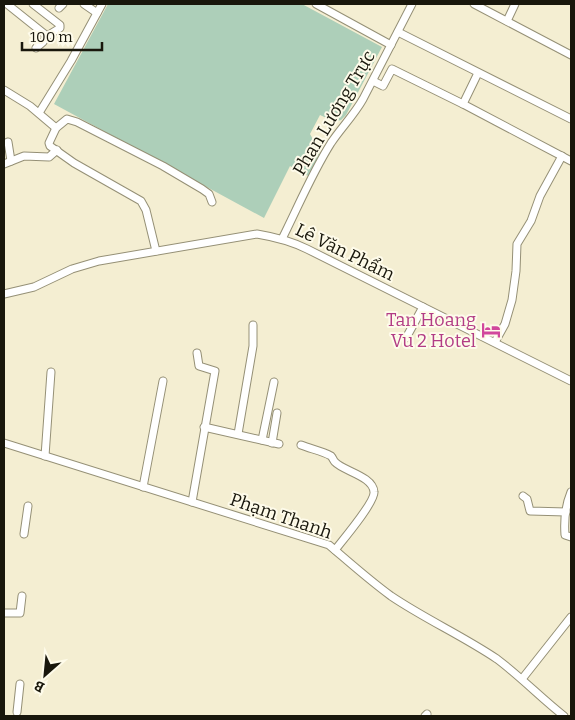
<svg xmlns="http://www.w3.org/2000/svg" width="575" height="720" viewBox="0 0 575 720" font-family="Bitter,serif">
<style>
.grass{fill:#adcfb9}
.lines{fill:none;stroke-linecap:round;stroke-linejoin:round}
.minor-casing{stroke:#959076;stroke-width:9}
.minor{stroke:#fff;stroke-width:7}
.labels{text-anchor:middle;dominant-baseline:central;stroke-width:4;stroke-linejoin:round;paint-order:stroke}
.street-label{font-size:18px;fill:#19170c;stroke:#fefbea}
.hotel-label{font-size:18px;fill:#b23c85;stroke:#fefbea;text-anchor:end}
</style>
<rect width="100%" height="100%" fill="#f4eed2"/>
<path class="grass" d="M108 4H302L382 47 346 115 341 120 335 122 320 115 310 134 320 152 310 177 290 166 264 218 54 104Z"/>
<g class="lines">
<g class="minor-casing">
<g id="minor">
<path d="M7 4 47 36 60 28V25L33 4"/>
<path d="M84 4 97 13"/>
<path d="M316 4 391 45"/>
<path d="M474 4 571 55"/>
<path d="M59 8 63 4"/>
<path d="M507 21 515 4"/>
<path d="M398 32 571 119"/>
<path d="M36 48 43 42 47 36"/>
<path d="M373 81 383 86 392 69 463 104 571 161"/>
<path d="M4 90 30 106 56 128"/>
<path d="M463 104 478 73"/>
<path d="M39 113 71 61 102 4"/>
<path d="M8 142 11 161"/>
<path d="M4 164 24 156 49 157 57 150"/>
<path d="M282 239C298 207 312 173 331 143 341 128 354 115 363 99L412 4"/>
<path d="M156 251 146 210 141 201 74 163 50 146 49 143 56 128 67 119 77 122 163 166 202 189 209 194 212 202"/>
<path d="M4 294 34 287 72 269 99 261 257 234C275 237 291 241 307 249L571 381"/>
<path d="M406 338 423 307"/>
<path d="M495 342 505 324 512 300 516 271 517 244 531 221 540 196 562 156"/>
<path d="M204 427 279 444"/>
<path d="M238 434 253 346V325"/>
<path d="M262 440 274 382"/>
<path d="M4 443 329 545C349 562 369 580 391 596 425 619 463 636 497 659 521 677 541 698 564 716"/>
<path d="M272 443 277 413"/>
<path d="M301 445C311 449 322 451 331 456 333 458 333 460 335 462 343 471 373 476 374 492 375 502 342 541 335 550"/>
<path d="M45 456 51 372"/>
<path d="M143 487 163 381"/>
<path d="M571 492C566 504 564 521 565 535L571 537"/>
<path d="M523 496 527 499 530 511 566 512"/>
<path d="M192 502 215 371 199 366 197 353"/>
<path d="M24 534 28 506"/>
<path d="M4 613H20L22 596"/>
<path d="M522 679 571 617"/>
<path d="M17 712 20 684"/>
<path d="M425 716 427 714"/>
</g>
</g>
<use href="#minor" class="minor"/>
</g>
<defs>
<g id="hotel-bare" transform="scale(1.5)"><path d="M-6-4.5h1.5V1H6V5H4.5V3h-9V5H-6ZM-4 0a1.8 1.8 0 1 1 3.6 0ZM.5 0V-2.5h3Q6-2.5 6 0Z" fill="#d1479c" stroke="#fefbea" stroke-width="2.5" paint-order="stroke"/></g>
</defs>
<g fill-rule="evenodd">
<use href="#hotel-bare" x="491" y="330"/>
</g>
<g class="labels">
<g class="street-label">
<text transform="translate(334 113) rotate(-59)">Phan Lương Trực</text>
<text transform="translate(345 252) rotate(26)">Lê Văn Phẩm</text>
<text transform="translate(281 516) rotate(19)">Phạm Thanh</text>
</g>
<g class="hotel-label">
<text x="476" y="320">Tan Hoang<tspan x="476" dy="21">Vu 2 Hotel</tspan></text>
</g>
</g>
<rect width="575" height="720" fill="none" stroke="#19170c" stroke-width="10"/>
<g transform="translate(45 675) rotate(207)" stroke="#fefbea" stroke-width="4" paint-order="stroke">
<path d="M0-4L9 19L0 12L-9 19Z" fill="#19170c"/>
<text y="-8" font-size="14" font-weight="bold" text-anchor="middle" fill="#19170c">B</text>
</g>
<path d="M22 42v8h80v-8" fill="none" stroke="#19170c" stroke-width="2.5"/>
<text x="30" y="42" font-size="15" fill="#19170c" stroke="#fefbea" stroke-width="4" paint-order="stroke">100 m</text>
</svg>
